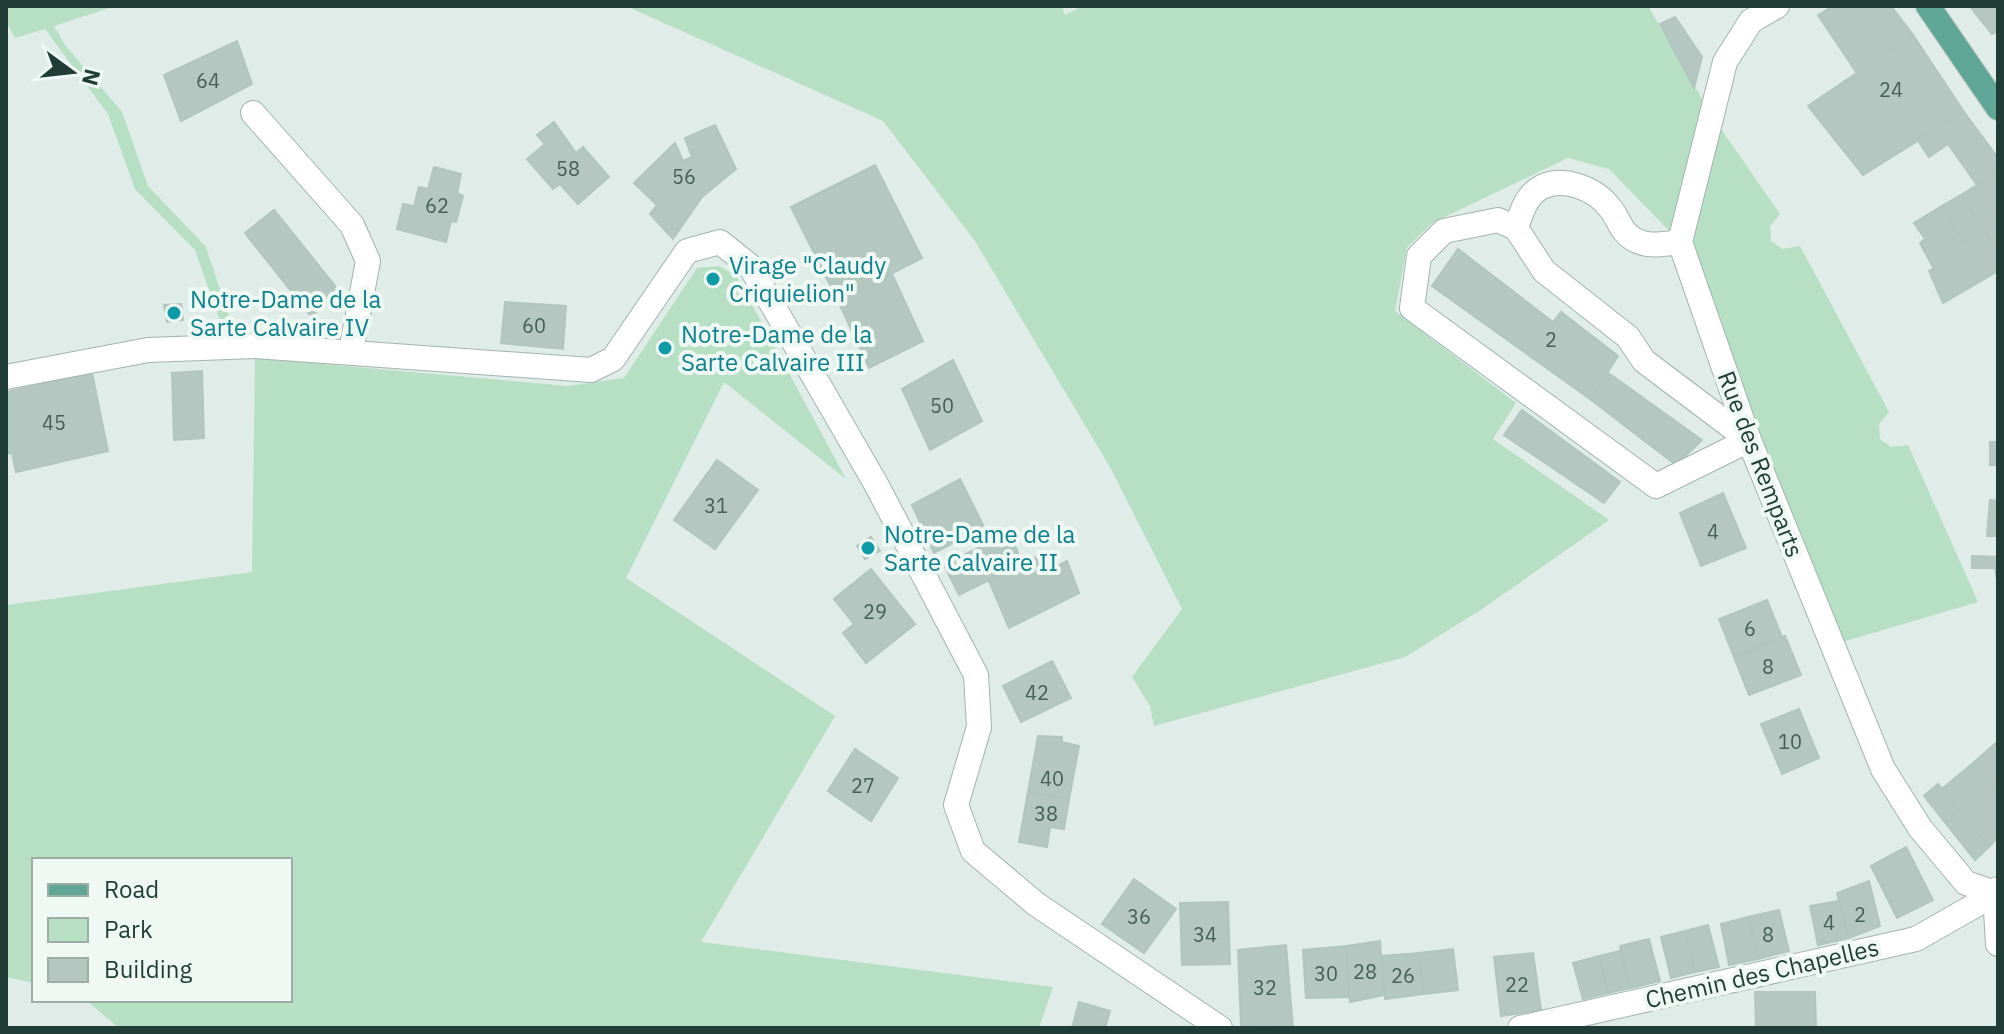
<svg xmlns="http://www.w3.org/2000/svg" width="2004" height="1034" viewBox="0 0 2004 1034" font-family="'IBM Plex Sans',sans-serif">
<style>
.green{fill:#b6dfc3}
.building{fill:#b4c7c0;stroke:#b1c6be;stroke-width:2}
.lines{fill:none;stroke-linecap:round;stroke-linejoin:round}
.minor-casing{stroke:#a2b4ae;stroke-width:26}
.major-casing{stroke:#c0c9c7;stroke-width:26}
.minor{stroke:#fff;stroke-width:24}
.major{stroke:#5fa696;stroke-width:24}
.culture-dot{fill:#0f9aa8;stroke:#f0f8f4;stroke-width:3}
.labels{text-anchor:middle;dominant-baseline:central;stroke-width:8;stroke-linejoin:round;paint-order:stroke}
.number-label{font-size:20px;fill:#446058}
.culture-label{font-size:24px;fill:#0d838f;stroke:#f0f8f4;text-anchor:start}
.street-label{font-size:24px;fill:#1f3d36;stroke:#f0f8f4}
</style>
<rect width="100%" height="100%" fill="#dfece7"/>
<g class="green">
<path d="M6 6H115L54 26 65 45 122 112 148 186 206 247 234 331 224 332 195 250 135 189 108 114 45 29 15 38 6 21Z"/>
<path d="M626 6H1062L1065 15 1083 6H1648L1712 116 1780 214 1770 226 1771 241 1782 249 1800 246 1889 412 1879 424 1880 439 1891 447 1908 445 1978 602 1832 645 1680 242 1609 169 1568 158 1432 223 1407 247 1395 311 1516 403 1493 439 1609 520 1482 609 1405 657 1154 726 1150 706 1132 677 1182 609 1110 467 975 241 883 121Z"/>
<path d="M719 266 736 275 846 479 724 382 626 578 835 716 701 942 1053 987 1039 1028H119L86 1000H290V860H34V983L6 977V605L252 572 255 358 568 386 624 378 697 268Z"/>
</g>
<g class="building">
<path d="M1833 6H1891L1913 35 1857 73 1818 15Z"/>
<path d="M1970 6H1988L1975 13Z"/>
<path d="M1988 6H1998V31L1992 34 1975 13Z"/>
<path d="M1675 17 1702 57 1694 88 1660 24Z"/>
<path d="M1913 35 1964 112 1863 175 1808 106Z"/>
<path d="M237 41 252 84 181 121 164 75Z"/>
<path d="M1964 112 1998 158V172L1977 185 1948 144 1929 157 1917 139Z"/>
<path d="M554 122 576 153 583 147 609 177 578 204 560 184 553 189 527 159 545 144 537 135Z"/>
<path d="M715 125 736 169 702 197 673 239 650 214 657 205 634 183 675 143 683 161 692 157 685 138Z"/>
<path d="M875 165 922 258 838 301 791 207Z"/>
<path d="M434 167 461 174 457 193 463 196 456 222 451 221 446 242 397 229 403 204 414 206 419 187 428 189Z"/>
<path d="M1998 172V205L1978 220 1961 195Z"/>
<path d="M1961 195 1985 231 1965 243 1940 207Z"/>
<path d="M1998 205V238L1992 241 1978 220Z"/>
<path d="M1940 207 1965 243 1985 231 1992 241 1934 269 1920 243 1925 239 1914 223Z"/>
<path d="M274 210 340 292 311 316 245 233Z"/>
<path d="M1998 238V271L1943 303 1929 271Z"/>
<path d="M1458 249 1553 322 1561 312 1618 356 1590 399 1432 286Z"/>
<path d="M892 274 923 341 869 368 838 301Z"/>
<path d="M505 302 566 306 563 349 501 343Z"/>
<path d="M181 304 183 320 167 322 164 305Z"/>
<rect x="659" y="340" width="11" height="16"/>
<path d="M953 360 982 421 930 450 902 389Z"/>
<path d="M202 371 204 438 174 440 172 373Z"/>
<path d="M1607 372 1702 440 1676 465 1590 399Z"/>
<path d="M92 373 108 451 16 472 12 453 6 454V392Z"/>
<path d="M1522 410 1620 482 1604 503 1504 435Z"/>
<rect x="1990" y="442" width="8" height="23"/>
<path d="M717 460 758 490 715 549 674 520Z"/>
<path d="M960 479 984 527 934 553 912 505Z"/>
<path d="M1723 493 1746 548 1701 566 1680 513Z"/>
<path d="M1990 500 1998 501V536H1987Z"/>
<path d="M1010 532 1022 564 959 595 944 565Z"/>
<path d="M871 537 880 551 865 559 857 546Z"/>
<path d="M1972 556 1998 557V586L1995 568H1972Z"/>
<path d="M1036 557 1043 574 1067 561 1079 593 1009 628 989 581Z"/>
<path d="M871 569 915 624 866 663 843 633 854 624 834 599Z"/>
<path d="M1767 600 1782 637 1734 657 1719 619Z"/>
<path d="M1785 636 1801 675 1749 695 1734 657Z"/>
<path d="M1052 661 1071 698 1021 722 1003 686Z"/>
<path d="M1799 709 1819 758 1782 774 1761 724Z"/>
<path d="M1038 736 1062 737V742L1079 746 1069 799 1028 792Z"/>
<path d="M1998 741V796L1971 765Z"/>
<path d="M855 749 898 778 871 821 828 791Z"/>
<path d="M1971 765 1998 796V837L1989 847 1942 789Z"/>
<path d="M1938 784 1989 847 1975 860 1924 796Z"/>
<path d="M1028 792 1069 799 1064 829 1050 827 1047 847 1019 842Z"/>
<path d="M1906 847 1933 900 1897 918 1871 866Z"/>
<path d="M1134 879 1176 909 1144 953 1102 924Z"/>
<path d="M1869 881 1880 926 1849 938 1837 893Z"/>
<path d="M1839 901 1849 938 1818 945 1810 906Z"/>
<path d="M1228 902 1230 964 1182 965 1180 903Z"/>
<path d="M1779 910 1789 951 1758 959 1748 917Z"/>
<path d="M1748 917 1758 959 1729 965 1721 924Z"/>
<path d="M1708 925 1719 967 1695 972 1685 931Z"/>
<path d="M1685 931 1695 972 1671 978 1661 937Z"/>
<path d="M1649 939 1660 981 1630 988 1620 946Z"/>
<path d="M1380 941 1384 995 1350 1002 1346 946Z"/>
<path d="M1286 945 1293 1028 1241 1025 1238 950Z"/>
<path d="M1346 946 1349 997 1306 998 1303 950Z"/>
<path d="M1453 949 1458 990 1424 994 1419 953Z"/>
<path d="M1620 951 1630 988 1608 993 1599 956Z"/>
<path d="M1419 953 1424 994 1385 999 1382 956Z"/>
<path d="M1533 953 1541 1010 1501 1016 1494 957Z"/>
<path d="M1599 956 1608 993 1583 999 1573 963Z"/>
<path d="M1755 992H1815L1816 1028H1756Z"/>
<path d="M1079 1002 1110 1011 1105 1028H1072Z"/>
</g>
<g class="lines">
<g class="minor-casing">
<g id="minor">
<path d="M1777 6 1751 21 1725 62 1680 242 1749 440 1883 769 1920 828 1966 883 1998 894"/>
<path d="M253 113 352 225 368 261 351 351"/>
<path d="M1516 228 1498 220 1444 231 1419 256 1412 308 1656 486 1749 440 1644 361 1628 337 1544 271 1516 228C1521 214 1525 199 1537 190 1560 174 1595 188 1610 208 1620 220 1620 233 1637 241 1650 247 1666 244 1680 242"/>
<path d="M6 377 148 350 255 346 591 370 613 359 687 251 720 242 750 266 876 484 976 675 979 727 956 805 973 851 1036 904 1220 1028"/>
<path d="M1998 889 1995 894 1998 944"/>
<path d="M1520 1028 1916 939 1995 894"/>
</g>
</g>
<g class="major-casing">
<path id="major" d="M1928 6 1998 108"/>
</g>
<use href="#minor" class="minor"/>
<use href="#major" class="major"/>
</g>
<g class="culture-dot">
<circle cx="713" cy="279" r="8"/>
<circle cx="174" cy="313" r="8"/>
<circle cx="665" cy="348" r="8"/>
<circle cx="868" cy="548" r="8"/>
</g>
<g class="labels">
<g class="number-label">
<text x="208" y="80">64</text>
<text x="1891" y="89">24</text>
<text x="568" y="168">58</text>
<text x="684" y="176">56</text>
<text x="437" y="205">62</text>
<text x="534" y="325">60</text>
<text x="1551" y="339">2</text>
<text x="942" y="405">50</text>
<text x="54" y="422">45</text>
<text x="716" y="505">31</text>
<text x="1713" y="531">4</text>
<text x="875" y="611">29</text>
<text x="1750" y="628">6</text>
<text x="1768" y="666">8</text>
<text x="1037" y="692">42</text>
<text x="1790" y="741">10</text>
<text x="1052" y="778">40</text>
<text x="863" y="785">27</text>
<text x="1046" y="813">38</text>
<text x="1860" y="914">2</text>
<text x="1139" y="916">36</text>
<text x="1829" y="922">4</text>
<text x="1205" y="934">34</text>
<text x="1768" y="934">8</text>
<text x="1365" y="971">28</text>
<text x="1326" y="973">30</text>
<text x="1403" y="975">26</text>
<text x="1517" y="984">22</text>
<text x="1265" y="987">32</text>
</g>
<g class="culture-label">
<text x="729" y="265">Virage "Claudy<tspan x="729" dy="28">Criquielion"</tspan></text>
<text x="190" y="299">Notre-Dame de la<tspan x="190" dy="28">Sarte Calvaire IV</tspan></text>
<text x="681" y="334">Notre-Dame de la<tspan x="681" dy="28">Sarte Calvaire III</tspan></text>
<text x="884" y="534">Notre-Dame de la<tspan x="884" dy="28">Sarte Calvaire II</tspan></text>
</g>
<g class="street-label">
<text transform="translate(1761 464) rotate(69)">Rue des Remparts</text>
<text transform="translate(1762 973) rotate(-13)">Chemin des Chapelles</text>
</g>
</g>
<rect width="2004" height="1034" fill="none" stroke="#1f3d36" stroke-width="16"/>
<rect x="32" y="858" width="260" height="144" fill="#f0f8f4" stroke="#9cada8" stroke-width="2"/>
<rect x="48" y="884" width="40" height="12" fill="#5fa696" stroke="#9cada8" stroke-width="2"/>
<text x="104" y="898" font-size="24" fill="#1f3d36">Road</text>
<rect x="48" y="918" width="40" height="24" fill="#b6dfc3" stroke="#9cada8" stroke-width="2"/>
<text x="104" y="938" font-size="24" fill="#1f3d36">Park</text>
<rect x="48" y="958" width="40" height="24" fill="#b4c7c0" stroke="#9cada8" stroke-width="2"/>
<text x="104" y="978" font-size="24" fill="#1f3d36">Building</text>
<g transform="translate(72 72) rotate(105)" stroke="#f0f8f4" stroke-width="6" paint-order="stroke">
<path d="M0-6L14 30L0 20L-14 30Z" fill="#1f3d36"/>
<text y="-12" font-size="22" font-weight="bold" text-anchor="middle" fill="#1f3d36">N</text>
</g>
</svg>
